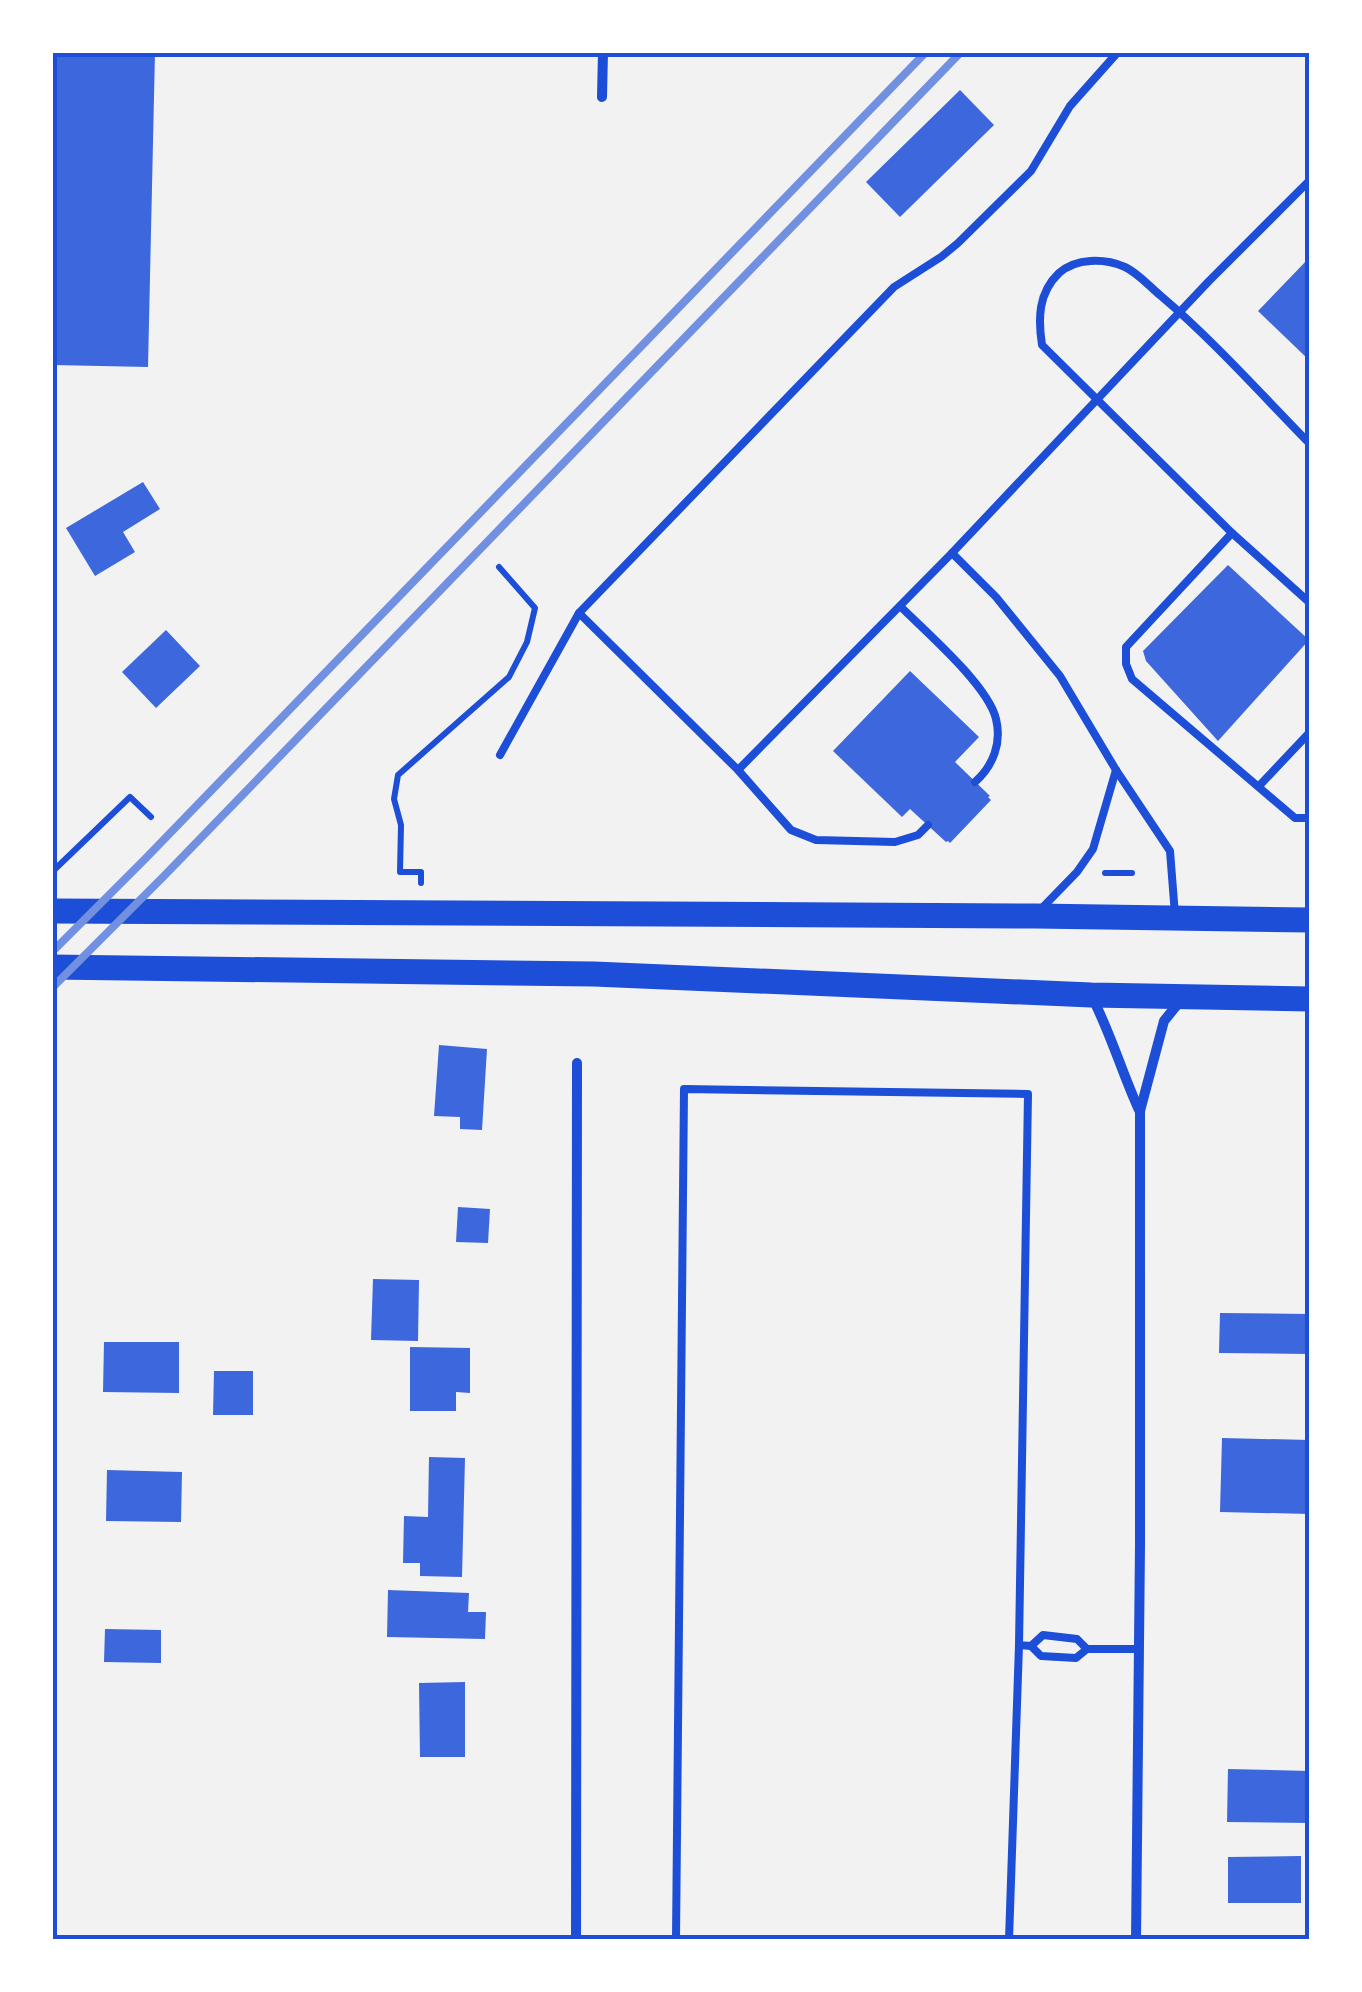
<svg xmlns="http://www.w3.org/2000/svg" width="1362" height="1992" viewBox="0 0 1362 1992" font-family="Mulish,sans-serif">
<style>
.building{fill:#3d67dc}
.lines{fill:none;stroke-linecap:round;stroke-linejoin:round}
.path{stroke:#1d4ed8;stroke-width:6}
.service{stroke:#1d4ed8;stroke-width:8}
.minor{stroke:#1d4ed8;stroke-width:10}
.primary{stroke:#1d4ed8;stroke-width:25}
.rail{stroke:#7290e2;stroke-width:8}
.neatline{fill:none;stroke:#1d4ed8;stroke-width:4}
</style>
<rect width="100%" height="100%" fill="#f2f2f2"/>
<g class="building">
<path d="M52 52H155L148 367 52 365Z"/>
<path d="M960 90 994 125 900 217 866 182Z"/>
<path d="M1310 257V361L1258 311Z"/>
<path d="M143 482 160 509 123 532 135 552 95 576 66 528Z"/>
<path d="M1228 565 1309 640 1218 741 1146 661 1143 651Z"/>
<path d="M166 630 200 666 156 708 122 672Z"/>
<path d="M910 671 979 737 955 762 990 796 988 797 991 800 950 843 948 841 946 842 910 809 902 817 833 751Z"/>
<path d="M439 1045 487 1049 482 1130 460 1129V1117L434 1116Z"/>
<path d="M458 1207 490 1209 488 1243 456 1242Z"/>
<path d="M373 1279 419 1280 418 1341 371 1340Z"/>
<path d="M1220 1313 1308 1314V1354L1219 1353Z"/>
<path d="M104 1342H179V1393L103 1392Z"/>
<path d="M410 1347 470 1348V1393L456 1392V1411H410Z"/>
<path d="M214 1371H253V1415H213Z"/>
<path d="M1222 1438 1310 1440V1514L1220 1512Z"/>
<path d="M429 1457 465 1458 462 1577 420 1576V1563H403L404 1516 428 1517Z"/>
<path d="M107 1470 182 1472 181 1522 106 1521Z"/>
<path d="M388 1590 469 1593 468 1612H486L485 1639 387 1637Z"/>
<path d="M105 1629 161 1630V1663L104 1662Z"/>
<path d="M465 1682V1757H420L419 1683Z"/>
<path d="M1228 1769 1310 1771V1823L1227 1822Z"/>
<path d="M1301 1856V1903H1228V1857Z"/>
</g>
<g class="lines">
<g class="path">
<path d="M52 872 130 797 151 817"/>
<path d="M1105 873H1132"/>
<path d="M421 883V872H400L401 825 394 799 398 775 509 677 527 642 535 608 499 567"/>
</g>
<g class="service">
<path d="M1310 444C1261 394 1214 341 1161 296 1150 287 1138 273 1125 267 1104 258 1076 258 1059 273 1038 293 1038 319 1042 345L1232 533 1310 603"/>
<path d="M1232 533 1126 647V664L1132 679 1295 818H1310"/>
<path d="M952 553 1209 281 1310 180"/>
<path d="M900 606C925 631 988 685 996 719 1002 743 993 766 975 782"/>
<path d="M579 613 738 770 791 830 816 840 895 842 918 835 928 825"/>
<path d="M500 755 579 613 894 287 941 257 958 243 1031 171 1070 106 1118 52"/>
<path d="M738 770 952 553 996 597 1060 676 1116 770 1170 851 1175 915"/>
<path d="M1259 786 1310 732"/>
<path d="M1042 908 1077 872 1093 849 1116 770"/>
<path d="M1087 1649 1077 1639 1043 1635 1031 1646 1041 1656 1076 1658 1087 1649H1139"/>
<path d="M676 1940 684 1089 1028 1094 1019 1645 1031 1646"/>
<path d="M1009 1940 1019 1645"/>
</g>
<g class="minor">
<path d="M602 97 603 52"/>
<path d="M1092 997C1111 1034 1122 1073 1139 1110"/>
<path d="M576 1940 577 1063"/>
<path d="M1136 1940 1140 1545V1111L1164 1021 1181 1000"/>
</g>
<g class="primary">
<path d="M52 911 1035 916 1310 920"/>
<path d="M52 967 594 974 1091 995 1310 999"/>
</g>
<g class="rail">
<path d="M52 952 145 859 926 52"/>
<path d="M52 988 164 876 961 52"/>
</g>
</g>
<rect width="1362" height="1992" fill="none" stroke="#ffffff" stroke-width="110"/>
<rect x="55" y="55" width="1252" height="1882" class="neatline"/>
</svg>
